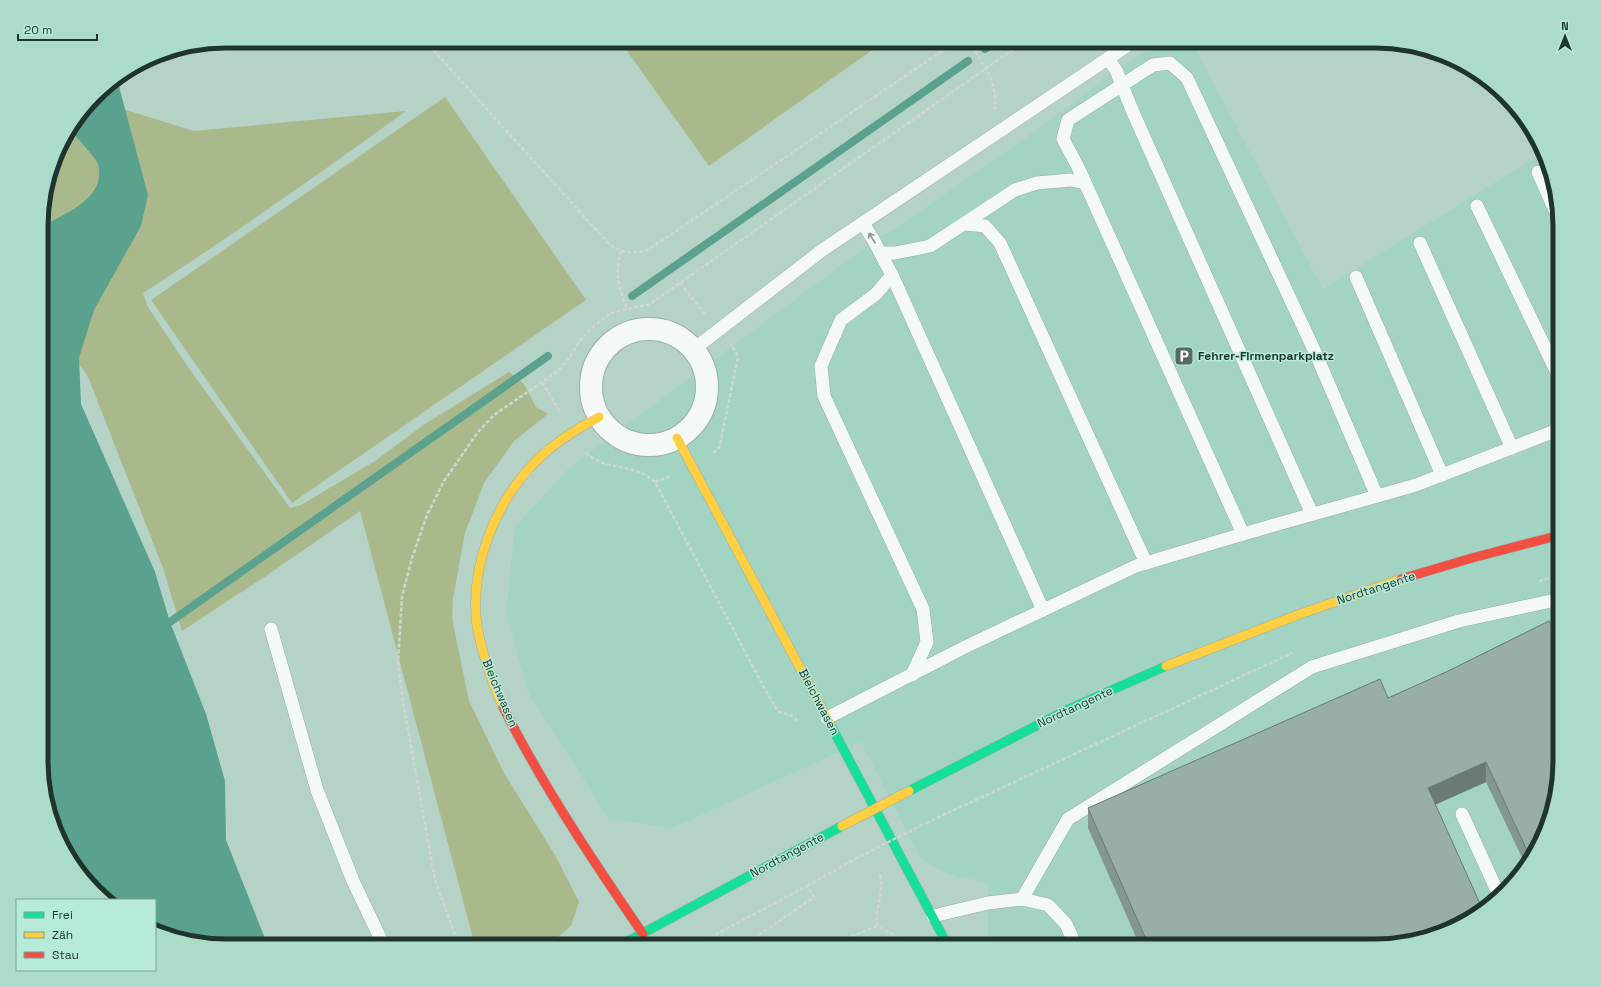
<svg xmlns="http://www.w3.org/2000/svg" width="1601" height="987" viewBox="0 0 1601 987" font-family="'Space Grotesk',sans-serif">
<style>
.built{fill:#a3d3c2}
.green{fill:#aab98c}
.water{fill:#5aa28d}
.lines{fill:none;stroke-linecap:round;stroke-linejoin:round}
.stream{stroke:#5aa28d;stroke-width:8}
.lane-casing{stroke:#99afa7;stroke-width:14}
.street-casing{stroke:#99afa7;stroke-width:24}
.fast-casing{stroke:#99afa7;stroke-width:10}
.slow-casing{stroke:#99afa7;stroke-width:10}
.jam-casing{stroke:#99afa7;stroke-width:10}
.path{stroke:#cdd6d3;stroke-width:2.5;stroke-dasharray:4 2;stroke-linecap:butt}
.lane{stroke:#f4f8f7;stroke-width:13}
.street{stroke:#f4f8f7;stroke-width:22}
.fast{stroke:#16e098;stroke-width:9}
.slow{stroke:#ffcf43;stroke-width:9}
.jam{stroke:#f24e42;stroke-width:9}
.slow-bridge-casing{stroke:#99afa7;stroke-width:10;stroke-linecap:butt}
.path-bridge{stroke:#cdd6d3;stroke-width:2.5;stroke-dasharray:4 2;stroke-linecap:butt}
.slow-bridge{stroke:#ffcf43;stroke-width:9}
.wall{fill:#839690}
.shaded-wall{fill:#6a7a75}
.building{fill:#98afa7;stroke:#6a7a75}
.oneway{stroke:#8a9692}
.labels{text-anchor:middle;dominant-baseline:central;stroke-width:3;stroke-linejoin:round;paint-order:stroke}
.poi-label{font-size:12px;font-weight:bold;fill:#1f342d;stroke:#b6ebd7;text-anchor:start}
.street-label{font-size:12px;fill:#1f342d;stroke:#b6ebd7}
.rim{fill:none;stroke:#1f342d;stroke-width:5}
</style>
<rect width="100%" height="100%" fill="#b5d2c7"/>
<path class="built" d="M1163 41H1191L1323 289 1541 154 1560 214V773L1529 863 1468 921 1387 946H988V882L958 877 943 871 921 859 861 742 672 828 609 819 528 692 506 612 515 527 570 467 874 241 899 226 1057 116 1116 70Z"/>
<g class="green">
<path d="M620 41H885L709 166Z"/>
<path d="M445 97 586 300 292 503 151 300Z"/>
<path d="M94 100 194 131 406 111C319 174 233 235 143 293L148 307 188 367 290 508 301 505 375 461 425 424 509 372 524 384 536 407 548 414 514 441 484 483 465 533 453 598 452 618 469 701 504 773 555 855 579 902 571 926 547 946H475L360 511 266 576 182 631 163 568 88 377 55 329 43 314V202L60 144Z"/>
</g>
<path class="water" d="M117 79 148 195 141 226 94 310 79 358 81 404 155 572 170 622 206 714 225 781 226 840 268 946H226L178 940 155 929V900H109L74 862 64 847 43 785V226C65 213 107 198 98 164 96 158 76 137 71 130L104 87Z"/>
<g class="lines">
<g class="stream">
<path d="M985 49 997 41"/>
<path d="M632 296 968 61"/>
<path d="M170 622 548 356"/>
</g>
<g class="lane-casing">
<g id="lane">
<path d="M1108 59 1116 70 1132 110 1312 514"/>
<path d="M1538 172 1560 221"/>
<path d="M1477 206 1560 379"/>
<path d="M863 223 874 241 892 275 876 294 841 320 821 366 824 396 923 609 927 642 912 675"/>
<path d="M966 224 985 226 1000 243 1146 563"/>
<path d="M1420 243 1512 448"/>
<path d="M881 253H895L930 246 1015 190 1037 183 1070 180 1085 183"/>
<path d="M892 275 1043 610"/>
<path d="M1356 277 1442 475"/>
<path d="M694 349 821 251 1134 41"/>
<path d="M1243 534 1078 167 1063 139 1068 120 1153 65 1170 63 1187 78 1315 352 1377 496"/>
<path d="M271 629 317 790 353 881 384 946"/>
<path d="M827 718 965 647 1136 566 1243 534 1416 485 1560 429"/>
<path d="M1462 814 1498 893"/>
<path d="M1022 899 1068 819 1312 667 1459 621 1560 599"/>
<path d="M933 916 988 903 1022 899 1048 905 1066 924 1076 946"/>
</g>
</g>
<g class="street-casing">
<circle id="street" cx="649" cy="387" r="58"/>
</g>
<g class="fast-casing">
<g id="fast">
<path d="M830 724 948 946"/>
<path d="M909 791 1069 709 1166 666"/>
<path d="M619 946 842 826"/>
</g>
</g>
<g class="slow-casing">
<g id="slow">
<path d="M677 438 830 724"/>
<path d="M1166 666 1300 614 1401 579"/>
<path d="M503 707C491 681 482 654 477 626 469 566 496 500 539 458 557 441 578 428 599 417"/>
</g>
</g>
<g class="jam-casing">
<g id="jam">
<path d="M1401 579 1472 558 1560 535"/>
<path d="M503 707C543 786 593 861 643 934"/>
</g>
</g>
<g class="path">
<path d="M425 41 609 244C624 254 630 254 648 250L957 41"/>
<path d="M969 41 991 78 995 94V109"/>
<path d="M621 251C614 276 619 286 627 309"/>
<path d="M680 283 706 315"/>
<path d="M542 382 560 412"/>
<path d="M586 453C604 471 636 463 655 482L767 693 778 711 792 716 798 721"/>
<path d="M713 453 719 448 721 440 738 357 736 352 731 345"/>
<path d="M655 482 670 476"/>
<path d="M1539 581 1560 575"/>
<path d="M926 823 1292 653"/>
<path d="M880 875C884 894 875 906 877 926L884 930 896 936 906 946"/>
<path d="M807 886 855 859"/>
<path d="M459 946 435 880 403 702 398 662 400 630 402 596 412 558 427 515 444 481 478 432 494 415 558 371 569 358 581 339 595 325 611 313 650 304 1025 41"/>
<path d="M694 946 807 886 814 897 743 946"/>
<path d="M829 946 877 926"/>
</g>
<use href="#lane" class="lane"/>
<use href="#street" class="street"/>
<use href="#fast" class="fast"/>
<use href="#slow" class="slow"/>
<use href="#jam" class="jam"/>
<g class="slow-bridge-casing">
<path id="slow-bridge" d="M842 826 909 791"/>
</g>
<path class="path-bridge" d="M855 859 926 823"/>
<use href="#slow-bridge" class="slow-bridge"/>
</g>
<path class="wall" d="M1446 672 1550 820 1529 864 1526 866 1486 782 1436 804 1387 946H1140L1088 828V808L1388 698Z"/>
<path class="shaded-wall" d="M1486 762V782L1428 808V788Z"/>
<g class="building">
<path d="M1549 621 1560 642V773L1550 820 1531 859 1486 762 1428 788 1482 908 1468 921 1387 946H1149L1088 808 1380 679 1388 698 1446 672Z"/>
<path d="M859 938 863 946H843Z"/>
</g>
<defs><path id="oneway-shaft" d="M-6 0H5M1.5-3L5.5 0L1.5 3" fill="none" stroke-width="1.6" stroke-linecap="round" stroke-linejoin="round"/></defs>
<use class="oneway" href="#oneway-shaft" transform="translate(872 238) rotate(-121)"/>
<defs>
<g id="parking-square" transform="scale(1)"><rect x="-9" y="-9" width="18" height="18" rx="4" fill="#546b63" stroke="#b6ebd7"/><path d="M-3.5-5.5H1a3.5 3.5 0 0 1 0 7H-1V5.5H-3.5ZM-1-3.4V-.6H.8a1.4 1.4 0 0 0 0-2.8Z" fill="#fff"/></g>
</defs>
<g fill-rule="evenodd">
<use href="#parking-square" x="1184" y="356"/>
</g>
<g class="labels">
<g class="poi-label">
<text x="1198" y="356">Fehrer-Firmenparkplatz</text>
</g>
<g class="street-label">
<text transform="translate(1376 588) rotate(-18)">Nordtangente</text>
<text transform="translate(500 693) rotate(67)">Bleichwasen</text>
<text transform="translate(819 702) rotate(62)">Bleichwasen</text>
<text transform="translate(1075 707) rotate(-25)">Nordtangente</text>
<text transform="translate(787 855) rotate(-28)">Nordtangente</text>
</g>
</g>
<path d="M0 0H1601V987H0ZM226 48H1375A178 178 0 0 1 1553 226V761A178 178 0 0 1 1375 939H226A178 178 0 0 1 48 761V226A178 178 0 0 1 226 48Z" fill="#aadcc9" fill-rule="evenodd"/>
<path class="rim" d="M226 48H1375A178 178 0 0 1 1553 226V761A178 178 0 0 1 1375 939H226A178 178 0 0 1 48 761V226A178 178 0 0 1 226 48Z"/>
<rect x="16" y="899" width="140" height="72" fill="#b6ebd7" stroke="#7aa293"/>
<rect x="24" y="912" width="20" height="6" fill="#16e098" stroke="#7aa293"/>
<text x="52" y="919" font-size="12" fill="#1f342d">Frei</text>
<rect x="24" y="932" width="20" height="6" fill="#ffcf43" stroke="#7aa293"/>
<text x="52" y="939" font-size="12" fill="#1f342d">Zäh</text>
<rect x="24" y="952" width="20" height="6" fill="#f24e42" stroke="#7aa293"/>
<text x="52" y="959" font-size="12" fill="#1f342d">Stau</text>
<g transform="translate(1565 36)" stroke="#b6ebd7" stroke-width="3" paint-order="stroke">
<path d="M0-3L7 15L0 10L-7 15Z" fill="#1f342d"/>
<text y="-6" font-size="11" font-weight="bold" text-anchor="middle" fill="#1f342d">N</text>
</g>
<path d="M18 34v6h79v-6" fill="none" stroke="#1f342d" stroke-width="2"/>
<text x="24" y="34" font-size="12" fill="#1f342d" stroke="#b6ebd7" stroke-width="3" paint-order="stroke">20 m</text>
</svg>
